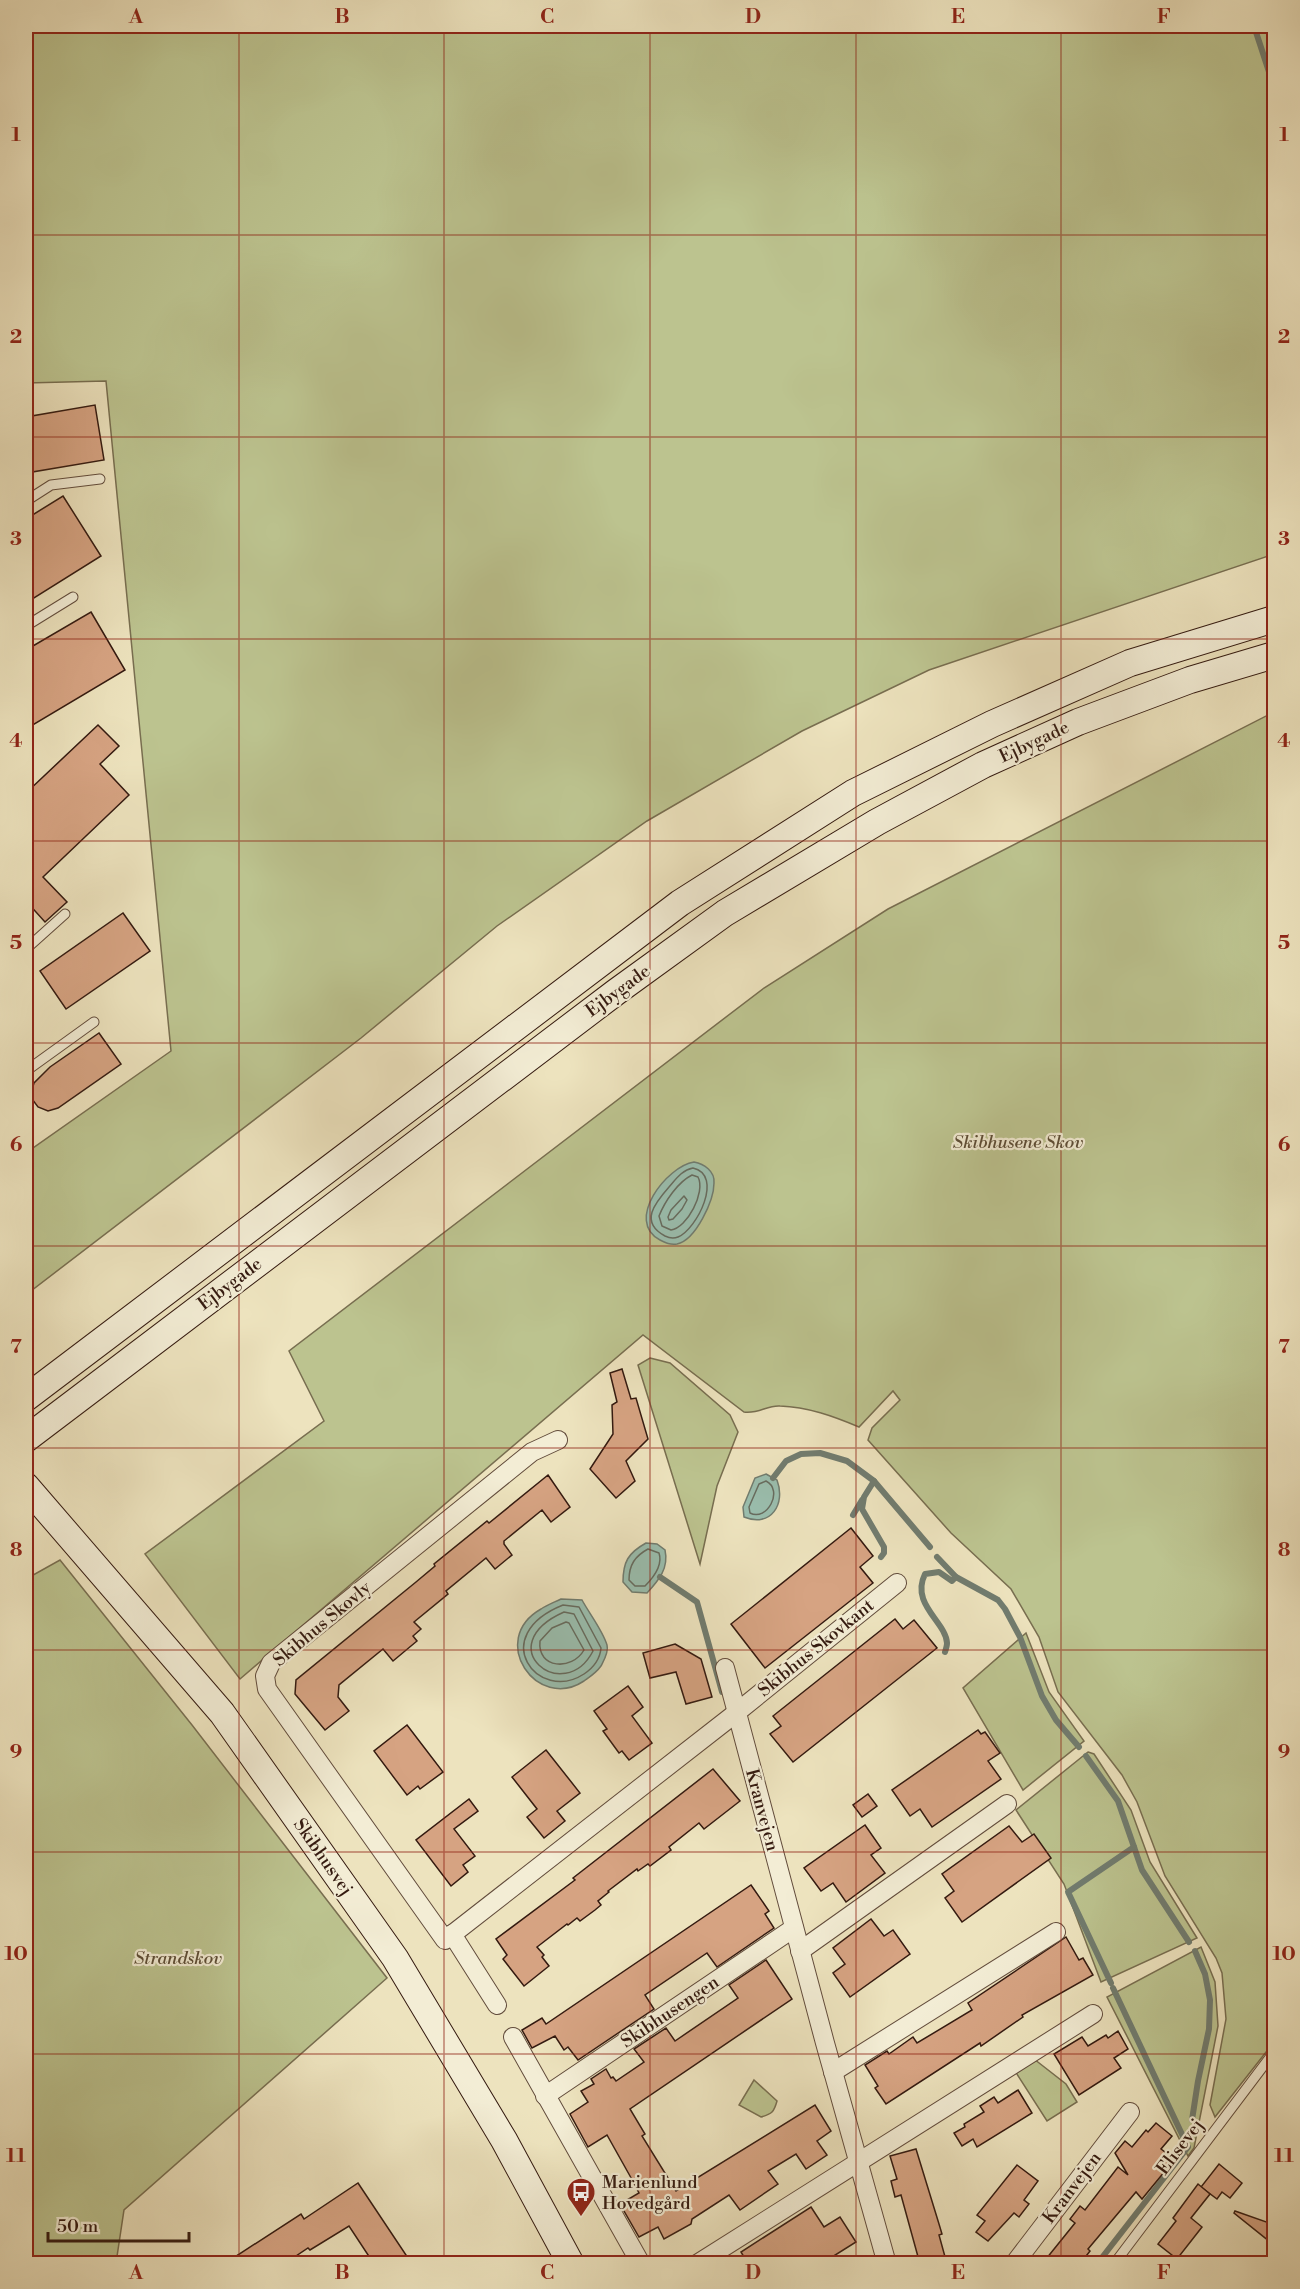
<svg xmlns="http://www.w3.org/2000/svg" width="1300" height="2289" viewBox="0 0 1300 2289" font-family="'Libre Bodoni',serif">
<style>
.green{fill:#bcc38f;stroke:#786e50;stroke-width:1.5}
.water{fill:#9abeae;stroke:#717c6f;stroke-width:1.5}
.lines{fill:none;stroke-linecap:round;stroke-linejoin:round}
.shore{stroke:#676c5f;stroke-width:1.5}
.stream{stroke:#717c6f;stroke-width:6}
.building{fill:#d6a382;stroke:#341a10;stroke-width:1.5}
.lane-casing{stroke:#624c3c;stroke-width:11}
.street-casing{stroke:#624c3c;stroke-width:20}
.secondary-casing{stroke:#341a10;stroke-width:28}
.lane{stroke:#f3edd5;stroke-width:9}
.street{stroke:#f3edd5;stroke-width:18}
.secondary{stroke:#f3edd5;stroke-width:26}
.grid{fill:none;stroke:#8f2418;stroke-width:1.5;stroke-opacity:0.55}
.labels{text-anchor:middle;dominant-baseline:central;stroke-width:4.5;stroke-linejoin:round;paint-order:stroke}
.street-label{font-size:18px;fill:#341a10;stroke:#f3edd5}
.park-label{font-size:18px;font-style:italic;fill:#5d4d36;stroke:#f3edd5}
.poi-label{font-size:18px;fill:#341a10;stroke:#f3edd5;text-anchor:start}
.neatline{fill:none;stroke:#8f2418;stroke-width:2}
.grid-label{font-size:20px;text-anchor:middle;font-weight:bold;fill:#8f2418}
</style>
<rect width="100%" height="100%" fill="#ede3be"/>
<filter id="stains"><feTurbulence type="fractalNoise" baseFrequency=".00333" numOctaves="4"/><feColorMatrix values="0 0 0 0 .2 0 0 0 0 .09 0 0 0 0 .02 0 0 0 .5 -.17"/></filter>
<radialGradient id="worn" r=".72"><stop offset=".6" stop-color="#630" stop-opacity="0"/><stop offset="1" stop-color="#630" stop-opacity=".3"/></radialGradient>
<g class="green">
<path d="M26 26H1274V554L929 670 802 731 647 821 497 926 361 1038 27 1294 26 1153 171 1051 106 381 26 383Z"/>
<path d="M1274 712V2042L1215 2117 1210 2105 1226 2019 1222 1973 1216 1958 1165 1876 1137 1802 1122 1775 1058 1692 1039 1637 1011 1589 951 1533 868 1440 872 1428 900 1400 893 1391 859 1427C833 1416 808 1407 780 1406 767 1405 759 1414 744 1412L643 1335 240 1679 145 1554 324 1421 289 1351 764 988 888 909Z"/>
<path d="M650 1358 670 1363 730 1415 738 1432 717 1486 700 1564 638 1365Z"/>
<path d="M60 1560 192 1725 387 1978 124 2210 116 2263H26V1579Z"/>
<path d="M1026 1633 1049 1692 1084 1741 1023 1790 963 1688Z"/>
<path d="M1088 1752 1094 1754 1131 1810 1150 1862 1197 1938 1101 1982 1064 1884 1016 1810Z"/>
<path d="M1201 1947 1215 1982 1218 2026 1194 2148 1188 2156 1107 1997Z"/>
<path d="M1034 2059 1066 2084 1077 2102 1047 2121 1015 2071Z"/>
<path d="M754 2080 777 2101C774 2112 772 2114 761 2117L739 2105Z"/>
</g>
<g class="water">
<path d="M694 1162C704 1164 715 1171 714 1183 714 1200 696 1240 677 1244 670 1245 666 1243 660 1240 624 1221 667 1166 694 1162Z"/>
<path d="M766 1474 777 1480C786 1504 771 1528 744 1517L743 1507 755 1478Z"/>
<path d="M646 1543 657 1544 665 1550C669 1568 659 1580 647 1593L632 1592 623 1582C623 1562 628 1553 646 1543Z"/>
<path d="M561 1599 582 1600C589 1613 603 1631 607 1645 609 1652 604 1660 601 1666 596 1673 591 1676 584 1681 537 1712 487 1640 541 1609 547 1605 555 1602 561 1599Z"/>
</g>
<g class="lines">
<g class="shore">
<path d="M693 1168C724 1175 697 1229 678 1237 673 1239 669 1238 665 1236 639 1222 655 1203 669 1187 676 1179 682 1170 693 1168Z"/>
<path d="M692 1175 698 1177C706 1192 687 1228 671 1230L662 1226 659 1216C665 1201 678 1182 692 1175Z"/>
<path d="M684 1196 687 1200 682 1209 673 1219 669 1220 668 1217 671 1210Z"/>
<path d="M766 1481C784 1490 767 1522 750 1513L749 1507 759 1484Z"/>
<path d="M648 1549 659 1553C663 1565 654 1577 645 1586H635L629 1580C629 1565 635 1556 648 1549Z"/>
<path d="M563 1605 579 1607 601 1648C600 1659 593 1668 584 1674 538 1704 486 1636 563 1605Z"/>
<path d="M564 1612 574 1614 593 1651C564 1707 488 1646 564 1612Z"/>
<path d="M566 1622 569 1623 584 1650C572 1671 537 1669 540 1641L552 1628Z"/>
</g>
<g class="stream">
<path d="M1254 26 1274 87"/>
<path d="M773 1478 786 1461 801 1454 820 1453 847 1461 874 1481 930 1547"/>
<path d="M874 1481 864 1497 862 1509 884 1547V1553L881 1557"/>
<path d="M853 1515 862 1500"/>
<path d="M937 1557 956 1577 998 1600 1005 1609 1020 1637 1042 1696 1056 1720 1079 1747"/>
<path d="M660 1577 697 1602 722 1692"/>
<path d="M945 1652C946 1649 947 1646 947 1643 946 1622 910 1604 925 1574L939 1572 952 1581 956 1577"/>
<path d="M1086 1756 1118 1801 1142 1870 1189 1942"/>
<path d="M1111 1983 1068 1892 1134 1847"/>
<path d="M1192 2120 1198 2081 1209 2029 1210 2000 1205 1974 1195 1951"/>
<path d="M1097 2264 1188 2147 1113 1988"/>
</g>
</g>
<g class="building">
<path d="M95 405 104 460 26 473V417Z"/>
<path d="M63 496 101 556 26 603V519Z"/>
<path d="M91 612 125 670 26 729V650Z"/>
<path d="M98 725 119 746 100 764 129 795 43 877 67 902 45 922 26 901V793Z"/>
<path d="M123 913 150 951 66 1009 40 971Z"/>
<path d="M99 1033 121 1064 58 1108 48 1111 38 1107 32 1099 31 1093 34 1083 50 1067Z"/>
<path d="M622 1369 631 1399 636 1398 648 1439 626 1461 635 1481 616 1498 590 1469 613 1434 612 1405 617 1402 610 1373Z"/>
<path d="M548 1475 570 1507 551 1522 542 1510 504 1541V1544L512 1555 495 1569 486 1558 446 1591 448 1594 414 1622 421 1629 413 1636 417 1641 393 1661 383 1649 339 1685 338 1697 349 1711 325 1730 295 1694 296 1680 416 1582 435 1566 434 1564 487 1521 489 1523Z"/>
<path d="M851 1528 873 1556 860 1567 873 1583 765 1668 731 1624Z"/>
<path d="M895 1619 903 1629 914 1620 937 1648 793 1762 770 1734 781 1726 773 1716Z"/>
<path d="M675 1644 701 1659 712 1697 686 1704 676 1672 650 1678 643 1653Z"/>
<path d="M628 1686 643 1707 632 1716 652 1743 629 1760 622 1751 619 1753 603 1731 607 1729 594 1711Z"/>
<path d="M407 1725 443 1772 420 1789 418 1786 407 1795 374 1751Z"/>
<path d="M978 1730 981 1734 985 1732 1000 1753 988 1761 1001 1779 932 1827 920 1809 910 1816 892 1790Z"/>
<path d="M546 1750 580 1793 557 1811 565 1821 544 1838 527 1817 537 1809 512 1777Z"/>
<path d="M713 1769 740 1801 704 1829 699 1823 669 1847 671 1850 650 1866 648 1864 638 1871 637 1869 608 1891 609 1892 598 1901 601 1905 595 1910 580 1921 577 1918 568 1925 567 1924 537 1947 544 1955 542 1957 549 1966 524 1986 503 1959 507 1955 496 1939 575 1880 573 1878Z"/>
<path d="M868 1794 877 1806 862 1817 853 1805Z"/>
<path d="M469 1799 478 1811 454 1829 475 1856 463 1865 468 1872 451 1886 416 1840Z"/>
<path d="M865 1825 881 1848 871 1855 885 1873 846 1902 833 1883 821 1891 804 1868Z"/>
<path d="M1009 1826 1022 1842 1034 1834 1051 1858 962 1922 945 1898 954 1891 942 1874Z"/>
<path d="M751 1885 769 1911 765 1914 774 1928 717 1967 707 1953 645 1995 654 2009 578 2060 568 2047 564 2050 555 2036 532 2048 522 2030 542 2018 546 2024Z"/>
<path d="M871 1919 884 1936 893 1930 910 1954 850 1997 833 1973 845 1964 833 1948Z"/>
<path d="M1066 1937 1079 1960 1083 1958 1093 1975 1022 2015 1023 2017 981 2046 980 2043 886 2104 875 2088 878 2086 865 2065 887 2051 889 2054 913 2037 917 2043 972 2010 968 2003Z"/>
<path d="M766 1960 792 1999 630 2109 645 2134 642 2136 676 2191 815 2105 831 2131 817 2141 827 2155 806 2169 796 2154 768 2171 778 2184 740 2210 729 2195 692 2219 691 2224 664 2239 658 2227 639 2237 620 2204 639 2193 630 2176 607 2135 588 2147 570 2114 588 2102 581 2091 594 2084 591 2079 606 2069 611 2078 613 2077 616 2081 644 2062 634 2049 666 2028 675 2041 738 1998 729 1985Z"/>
<path d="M1118 2031 1128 2049 1114 2058 1121 2068 1079 2095 1054 2054 1082 2037 1088 2046 1106 2035 1108 2038Z"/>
<path d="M1018 2090 1032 2113 977 2147 973 2139 962 2146 954 2133 965 2127 964 2124 984 2112 980 2106 994 2097 998 2103Z"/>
<path d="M1156 2123 1172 2136 1161 2149 1174 2159 1170 2165 1142 2199 1136 2192 1088 2249 1090 2251 1080 2264H1042L1075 2223 1070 2219 1080 2206 1085 2210 1118 2167 1128 2175 1115 2153 1125 2141 1132 2147 1146 2130 1148 2132Z"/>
<path d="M916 2149 939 2224 942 2234 939 2235 947 2264H920L901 2195 895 2197 891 2181 897 2179 890 2156Z"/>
<path d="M1219 2164 1242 2183 1230 2198 1222 2192 1217 2199 1201 2187Z"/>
<path d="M1017 2165 1038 2181 1024 2200 1029 2204 1019 2217 1014 2213 988 2241 976 2232 985 2221 977 2215Z"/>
<path d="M358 2183 412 2264H374L349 2226 310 2250 308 2248 284 2264H224L301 2214 304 2219Z"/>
<path d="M1198 2184 1210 2194 1191 2218 1202 2227 1177 2259 1158 2244 1176 2221 1173 2218Z"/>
<path d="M811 2207 824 2227 840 2217 856 2242 821 2264H748L741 2252Z"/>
<path d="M1235 2211 1275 2225V2246L1234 2213Z"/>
</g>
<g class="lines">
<g class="lane-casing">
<g id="lane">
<path d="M26 501 51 485 100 479"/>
<path d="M26 626 73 597"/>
<path d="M26 949 65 914"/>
<path d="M26 1071 94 1022"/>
<path d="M1114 2264 1274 2052"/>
</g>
</g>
<g class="street-casing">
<g id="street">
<path d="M558 1440 532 1452 271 1663 265 1676 267 1689 445 1940 736 1713 897 1583"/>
<path d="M725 1668 825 2043 887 2264"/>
<path d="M452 1934 497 2005"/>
<path d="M800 1951 1007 1804"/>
<path d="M513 2037 641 2264"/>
<path d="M833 2072 1056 1932"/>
<path d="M545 2096 794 1928"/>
<path d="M697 2264 1093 2014"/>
<path d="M1014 2264 1130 2112"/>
</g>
</g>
<g class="secondary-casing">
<g id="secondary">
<path d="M26 1398 680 903 853 793 992 724 1130 663 1274 619"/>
<path d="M26 1439 616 992 725 913 877 822 983 765 1078 722 1190 680 1274 655"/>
<path d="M26 1486 222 1713 395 1958 504 2140 571 2264"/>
</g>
</g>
<use href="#lane" class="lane"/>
<use href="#street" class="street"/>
<use href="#secondary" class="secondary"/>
</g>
<path class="grid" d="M239 26V2264M444 26V2264M650 26V2264M856 26V2264M1061 26V2264M26 235H1274M26 437H1274M26 639H1274M26 841H1274M26 1043H1274M26 1246H1274M26 1448H1274M26 1650H1274M26 1852H1274M26 2054H1274"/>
<defs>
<g id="bus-pin" transform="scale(1.5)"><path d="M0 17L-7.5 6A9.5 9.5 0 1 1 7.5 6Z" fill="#8f2418" stroke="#f3edd5"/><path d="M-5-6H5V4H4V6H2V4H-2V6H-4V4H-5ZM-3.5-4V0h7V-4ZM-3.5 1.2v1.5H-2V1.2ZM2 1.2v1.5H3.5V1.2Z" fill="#fff"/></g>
</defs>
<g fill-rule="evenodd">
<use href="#bus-pin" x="581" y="2192"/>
</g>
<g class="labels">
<g class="street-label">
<text transform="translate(1034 742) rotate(-25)">Ejbygade</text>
<text transform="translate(618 991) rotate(-36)">Ejbygade</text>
<text transform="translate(230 1284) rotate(-37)">Ejbygade</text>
<text transform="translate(322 1624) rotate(-40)">Skibhus Skovly</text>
<text transform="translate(816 1648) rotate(-39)">Skibhus Skovkant</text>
<text transform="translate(762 1810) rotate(75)">Kranvejen</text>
<text transform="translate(323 1857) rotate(55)">Skibhusvej</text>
<text transform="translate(670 2012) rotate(-34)">Skibhusengen</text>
<text transform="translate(1180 2147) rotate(-53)">Elisevej</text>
<text transform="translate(1072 2188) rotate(-53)">Kranvejen</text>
</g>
<g class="park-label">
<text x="1018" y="1142">Skibhusene Skov</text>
<text x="178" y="1958">Strandskov</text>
</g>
<g class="poi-label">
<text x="602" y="2182">Marienlund<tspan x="602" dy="21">Hovedgård</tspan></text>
</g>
</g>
<rect width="1300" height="2289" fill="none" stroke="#ede3be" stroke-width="66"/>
<path d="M48 2232v9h141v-9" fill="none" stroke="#341a10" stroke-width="3"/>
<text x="57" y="2232" font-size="18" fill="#341a10" stroke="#f3edd5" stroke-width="4.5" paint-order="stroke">50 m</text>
<rect x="33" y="33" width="1234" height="2223" class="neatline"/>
<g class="grid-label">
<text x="136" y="23">A</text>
<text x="342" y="23">B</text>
<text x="547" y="23">C</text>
<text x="753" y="23">D</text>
<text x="958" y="23">E</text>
<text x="1164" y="23">F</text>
<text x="16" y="141">1</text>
<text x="1284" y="141">1</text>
<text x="16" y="343">2</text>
<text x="1284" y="343">2</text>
<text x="16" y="545">3</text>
<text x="1284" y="545">3</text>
<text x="16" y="747">4</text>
<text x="1284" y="747">4</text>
<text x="16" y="949">5</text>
<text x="1284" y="949">5</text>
<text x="16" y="1151">6</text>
<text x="1284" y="1151">6</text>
<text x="16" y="1353">7</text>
<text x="1284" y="1353">7</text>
<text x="16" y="1556">8</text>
<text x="1284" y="1556">8</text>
<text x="16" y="1758">9</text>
<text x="1284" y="1758">9</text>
<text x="16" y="1960">10</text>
<text x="1284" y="1960">10</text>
<text x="16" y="2162">11</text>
<text x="1284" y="2162">11</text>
<text x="136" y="2279">A</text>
<text x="342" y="2279">B</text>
<text x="547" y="2279">C</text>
<text x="753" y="2279">D</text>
<text x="958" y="2279">E</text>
<text x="1164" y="2279">F</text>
</g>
<rect width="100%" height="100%" filter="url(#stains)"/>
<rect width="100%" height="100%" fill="url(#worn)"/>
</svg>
